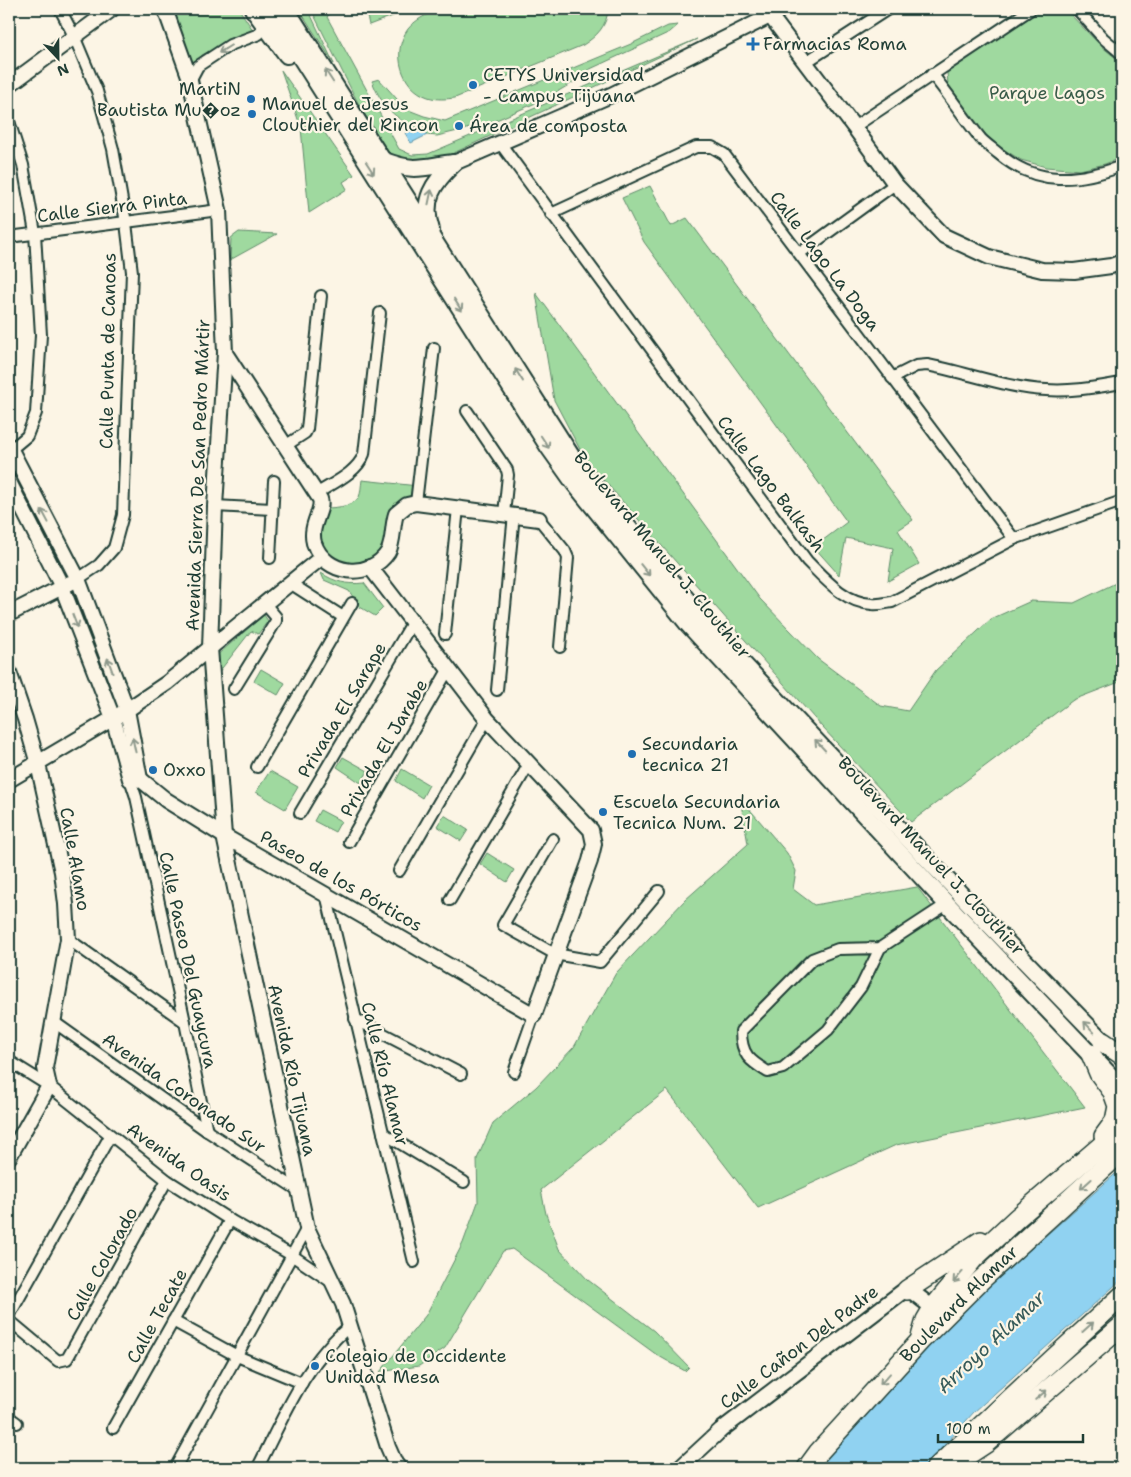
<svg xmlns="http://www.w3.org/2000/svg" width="1131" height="1477" viewBox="0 0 1131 1477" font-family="'Shantell Sans',sans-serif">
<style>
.green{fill:#9fd99f;stroke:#5f8b6a}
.water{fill:#90d2f1;stroke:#6396a5}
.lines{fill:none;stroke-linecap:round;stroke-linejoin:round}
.street-casing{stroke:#1f3d34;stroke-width:14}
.secondary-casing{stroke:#1f3d34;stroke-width:18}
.primary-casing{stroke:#1f3d34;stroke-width:20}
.highway-casing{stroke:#1f3d34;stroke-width:22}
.street{stroke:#fcf5e5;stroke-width:10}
.secondary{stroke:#fcf5e5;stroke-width:14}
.primary{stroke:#fcf5e5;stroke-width:16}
.highway{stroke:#fcf5e5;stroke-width:19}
.oneway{stroke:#8e998c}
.poi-dot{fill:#1f6fb2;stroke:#fcf5e5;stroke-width:2}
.labels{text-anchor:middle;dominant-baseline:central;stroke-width:4.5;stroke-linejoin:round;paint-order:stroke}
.poi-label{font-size:18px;fill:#1f3d34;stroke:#fcf5e5;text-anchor:start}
.park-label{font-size:18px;fill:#395c49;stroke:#fcf5e5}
.street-label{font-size:18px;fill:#1f3d34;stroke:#fcf5e5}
.water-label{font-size:19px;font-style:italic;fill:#365b5a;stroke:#fcf5e5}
</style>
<rect width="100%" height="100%" fill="#fcf5e5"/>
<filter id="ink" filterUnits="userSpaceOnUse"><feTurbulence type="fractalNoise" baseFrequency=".02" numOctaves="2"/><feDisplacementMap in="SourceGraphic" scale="10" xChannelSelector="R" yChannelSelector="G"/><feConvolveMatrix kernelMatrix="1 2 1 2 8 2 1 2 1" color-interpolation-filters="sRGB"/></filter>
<g filter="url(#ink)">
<g class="green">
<path d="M170 9H239L253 30 202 55 192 67Z"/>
<path d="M299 9H308L334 64Z"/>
<path d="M311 9H334L327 17 399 149 412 155 428 154 697 39 428 165 391 156 388 152 359 105Z"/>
<path d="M371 9H411L369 25 367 16Z"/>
<path d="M441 9H608C607 26 597 36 583 45L455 98C446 99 437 100 428 97 401 88 391 52 408 29 417 18 428 14 441 9Z"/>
<path d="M1043 9H1065L1101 46 1122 63V157L1105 164 1080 170 1046 167 1021 160 998 146 987 136 948 84 947 73Z"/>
<path d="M678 25 670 32 586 71 584 76 545 99 487 124 437 136 427 135 421 125 412 129C390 111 383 108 372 81L379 79 406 109 424 116 445 121 631 44 668 26Z"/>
<path d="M281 70 354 175 343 182 347 189 309 213 301 128Z"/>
<path d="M650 186 671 226 687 218 913 520 898 530 919 564 888 581 893 548 846 538 839 575 814 547 847 522 644 242 622 198Z"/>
<path d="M239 232 277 234 230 260 231 238Z"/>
<path d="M536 293 760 599 818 659 881 706 908 711 936 670 991 619 1031 601 1074 603 1122 580V681L1073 700 911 822 822 727 585 459 554 400Z"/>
<path d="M362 480 418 486 416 503 401 510 391 545 356 571 322 557 315 520 320 508C332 508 352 508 359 497 361 493 361 485 362 480Z"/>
<path d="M321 573C335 582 347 585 364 583L383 608 375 616 360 607 349 591 324 580Z"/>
<path d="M264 615 268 621 258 634 251 631 215 677 216 656Z"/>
<path d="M261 669 285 683 278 695 254 681Z"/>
<path d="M343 757 368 771 361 783 337 767Z"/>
<path d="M402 769 429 785 422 798 396 781Z"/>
<path d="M270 771 298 787 285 809 256 792Z"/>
<path d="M740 798 787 853 796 871 793 889 814 905 917 887 1085 1107 896 1145 758 1208 667 1090 541 1190 546 1214 559 1249 588 1280 654 1331 689 1367 685 1371 657 1355 512 1249 503 1251 445 1348 419 1366 380 1372 426 1315 463 1243 478 1202 477 1159 493 1123 536 1087 574 1047 616 973 685 900 748 844Z"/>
<path d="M320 810 341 821 335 832 314 821Z"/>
<path d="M444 815 468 830 461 841 437 826Z"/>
<path d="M487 853 514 870 507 882 480 864Z"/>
</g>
<g class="water">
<path d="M421 125 427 135 411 143 405 133Z"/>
<path d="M1122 1168V1279L974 1412 924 1468H818L872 1405 962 1310Z"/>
</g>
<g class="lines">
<g class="street-casing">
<g id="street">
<path d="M60 9 74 36 97 91 113 149 126 223 132 272 123 515 114 548 99 565 78 579"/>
<path d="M1077 9 1103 38 1122 54"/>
<path d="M806 62 888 9"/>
<path d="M932 74C949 95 964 118 981 139 986 144 993 149 999 154 1037 186 1078 182 1122 166"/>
<path d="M190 81 198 66 230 45 259 34 264 24"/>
<path d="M9 121 23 165 35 233 41 335 36 413 27 436 9 451"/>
<path d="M854 127 1031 9"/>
<path d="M500 143 807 561C825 579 845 603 872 604 879 605 886 603 892 602L1014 539 1122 501"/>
<path d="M551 214 696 147H712L724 154 1014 539"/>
<path d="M9 237 219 210"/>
<path d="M800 253 895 184"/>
<path d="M892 378 916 366 927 365C966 372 1006 388 1046 390 1072 392 1097 387 1122 383"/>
<path d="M467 411 507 470 508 475 504 514"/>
<path d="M285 446 305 433 307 429 321 296"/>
<path d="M316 494C333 483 357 473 364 454L380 313"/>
<path d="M416 503 434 348"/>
<path d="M215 506 272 509"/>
<path d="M9 509 20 503"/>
<path d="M539 519 565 551 568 558 560 647"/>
<path d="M270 558 274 481"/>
<path d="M290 583 343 617"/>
<path d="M445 634 458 508"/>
<path d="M234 689 276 621V617L265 604"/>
<path d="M497 690 514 514"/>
<path d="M257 767 352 603"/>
<path d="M130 779 136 797 185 1022 207 1131"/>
<path d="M300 813 412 623"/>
<path d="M553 839 503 925 555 954 600 962 659 891"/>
<path d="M349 842 448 670"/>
<path d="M399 871 487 719"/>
<path d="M326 894 414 1262"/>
<path d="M450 900 529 764"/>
<path d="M68 939 185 1022"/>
<path d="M880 948 838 949 812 959 741 1031C741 1055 750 1061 768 1072L783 1068 828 1030 861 987 880 948 947 904"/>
<path d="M355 1019 461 1074"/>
<path d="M54 1022 207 1131 298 1190"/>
<path d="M9 1061 49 1086 167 1180 230 1220 293 1256 333 1283"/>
<path d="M514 1072 534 1015"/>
<path d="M383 1133 464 1182"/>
<path d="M9 1316 110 1136"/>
<path d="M9 1320 58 1361 67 1359 167 1180"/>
<path d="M173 1321 237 1356 302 1383"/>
<path d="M9 1417 17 1423"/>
<path d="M113 1428 230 1220"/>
<path d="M258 1467C283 1418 306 1361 350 1326"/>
<path d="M175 1468 307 1228"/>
</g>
</g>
<g class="secondary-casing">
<g id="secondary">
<path d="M165 9 189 76 219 210 225 353 215 506 210 648 224 836 307 1228 343 1304 388 1447 395 1463 399 1468"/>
<path d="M765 9 854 127 895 184 944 236 989 257 1042 270 1074 271 1111 266 1122 262"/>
<path d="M9 85 112 9"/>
<path d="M454 163 611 95 770 16 781 9"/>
<path d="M225 353 320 499C324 510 309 525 314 543 325 576 370 580 388 552 394 541 392 526 396 514L407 505 416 503 539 519"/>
<path d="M9 446 78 579 127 710 140 779"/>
<path d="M9 482 62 587 113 718 130 779H140L166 800 224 836 534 1015 590 861 594 844 591 830 487 719 370 567"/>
<path d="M9 614 70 583"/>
<path d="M9 672 25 719 38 764 62 872 66 904 68 939 45 1068 49 1086 9 1157"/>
<path d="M9 780 127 710 167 683 322 557"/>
<path d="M680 1468 721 1430 902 1292 907 1290 911 1291 941 1314"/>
</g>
</g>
<g class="primary-casing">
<g id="primary">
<path d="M253 9 287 55"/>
<path d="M270 9 548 446 575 484 688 624 947 904 1122 1088"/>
<path d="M286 9 575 462 713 632 984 919 1111 1050"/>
<path d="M382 160C415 173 421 167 454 163"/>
<path d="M431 230C421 200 433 183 454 163"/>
</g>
</g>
<g class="highway-casing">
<g id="highway">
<path d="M1103 1042 1122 1055"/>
<path d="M1091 1054 1099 1073 1113 1092 1118 1106 1115 1121 1104 1136"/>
<path d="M907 1290 981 1241"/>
<path d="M921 1337 926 1320 933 1308 974 1258 1017 1218 1122 1128"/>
<path id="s1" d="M807 1468 818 1453 920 1341 980 1281 1122 1151"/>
<path d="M936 1468 1054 1358 1122 1296"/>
<path d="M948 1468 986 1443 1122 1326"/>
</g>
</g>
<use href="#street" class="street"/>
<use href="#secondary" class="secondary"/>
<use href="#primary" class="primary"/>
<use href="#highway" class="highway"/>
</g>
<defs><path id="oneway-shaft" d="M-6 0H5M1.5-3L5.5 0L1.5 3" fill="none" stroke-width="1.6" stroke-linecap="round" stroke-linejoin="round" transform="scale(1.25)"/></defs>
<g class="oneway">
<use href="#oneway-shaft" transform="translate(225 49) rotate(148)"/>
<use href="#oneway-shaft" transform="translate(329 76) rotate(-123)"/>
<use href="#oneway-shaft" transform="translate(370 168) rotate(57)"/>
<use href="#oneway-shaft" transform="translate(430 197) rotate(-78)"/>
<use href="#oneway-shaft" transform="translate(458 305) rotate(58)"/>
<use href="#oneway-shaft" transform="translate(519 375) rotate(-122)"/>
<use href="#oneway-shaft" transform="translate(545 442) rotate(57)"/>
<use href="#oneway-shaft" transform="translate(45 516) rotate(-118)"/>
<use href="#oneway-shaft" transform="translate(645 570) rotate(51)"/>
<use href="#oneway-shaft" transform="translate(75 621) rotate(69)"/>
<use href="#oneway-shaft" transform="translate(110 665) rotate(-110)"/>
<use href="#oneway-shaft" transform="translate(134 745) rotate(-102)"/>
<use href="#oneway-shaft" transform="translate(820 745) rotate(-133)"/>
<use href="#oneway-shaft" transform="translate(1089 1027) rotate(-133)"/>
<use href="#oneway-shaft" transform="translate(1086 1184) rotate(138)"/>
<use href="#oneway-shaft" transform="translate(958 1277) rotate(131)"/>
<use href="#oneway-shaft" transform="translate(1088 1327) rotate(-42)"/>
<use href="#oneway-shaft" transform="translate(885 1379) rotate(132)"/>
<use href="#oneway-shaft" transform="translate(1041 1395) rotate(-40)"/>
</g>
</g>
<g class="poi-dot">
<path d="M750.5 36.5h5v5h5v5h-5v5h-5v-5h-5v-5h5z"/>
<circle cx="473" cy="85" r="5"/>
<circle cx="251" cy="99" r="5"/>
<circle cx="252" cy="114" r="5"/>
<circle cx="459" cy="126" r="5"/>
<circle cx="632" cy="754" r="5"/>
<circle cx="153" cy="770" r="5"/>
<circle cx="603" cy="812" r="5"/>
<circle cx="315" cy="1366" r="5"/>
</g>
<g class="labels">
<g class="poi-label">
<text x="763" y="44">Farmacias Roma</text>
<text x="483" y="75">CETYS Universidad<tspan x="483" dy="21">- Campus Tijuana</tspan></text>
<text x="241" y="89" text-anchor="end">MartiN<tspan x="241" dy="21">Bautista Mu�oz</tspan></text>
<text x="262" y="104">Manuel de Jesus<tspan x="262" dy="21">Clouthier del Rincon</tspan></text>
<text x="469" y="126">Área de composta</text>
<text x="642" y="744">Secundaria<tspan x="642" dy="21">tecnica 21</tspan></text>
<text x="163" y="770">Oxxo</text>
<text x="613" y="802">Escuela Secundaria<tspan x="613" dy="21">Tecnica Num. 21</tspan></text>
<text x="325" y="1356">Colegio de Occidente<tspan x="325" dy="21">Unidad Mesa</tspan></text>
</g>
<g class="park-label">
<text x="1047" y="93">Parque Lagos</text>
</g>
<g class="street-label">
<text transform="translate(112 207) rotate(-7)">Calle Sierra Pinta</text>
<text transform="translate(825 261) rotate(53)">Calle Lago La Doga</text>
<text transform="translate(108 351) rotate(-89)">Calle Punta de Canoas</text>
<text transform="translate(198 475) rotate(-88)">Avenida Sierra De San Pedro Mártir</text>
<text transform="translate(771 484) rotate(53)">Calle Lago Balkash</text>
<text transform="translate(662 555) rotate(50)">Boulevard Manuel J. Clouthier</text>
<text transform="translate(342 710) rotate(-59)">Privada El Sarape</text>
<text transform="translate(384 748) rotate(-60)">Privada El Jarabe</text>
<text transform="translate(931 856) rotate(47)">Boulevard Manuel J. Clouthier</text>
<text transform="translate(75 859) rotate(80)">Calle Alamo</text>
<text transform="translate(341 881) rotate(30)">Paseo de los Pórticos</text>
<text transform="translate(188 960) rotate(78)">Calle Paseo Del Guaycura</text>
<text transform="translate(292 1070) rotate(78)">Avenida Río Tijuana</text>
<text transform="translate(385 1074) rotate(76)">Calle Río Alamar</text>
<text transform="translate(184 1093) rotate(35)">Avenida Coronado Sur</text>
<text transform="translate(179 1162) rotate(35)">Avenida Oasis</text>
<text transform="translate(102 1264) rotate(-61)">Calle Colorado</text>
<text stroke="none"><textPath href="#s1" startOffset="224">Boulevard Alamar</textPath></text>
<text transform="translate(157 1316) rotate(-61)">Calle Tecate</text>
<text transform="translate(799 1347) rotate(-37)">Calle Cañon Del Padre</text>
</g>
<g class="water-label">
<text transform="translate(991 1342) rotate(-43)">Arroyo Alamar</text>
</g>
</g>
<rect width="1131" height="1477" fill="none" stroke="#fcf5e5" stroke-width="30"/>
<rect x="15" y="15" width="1101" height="1447" fill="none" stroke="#1f3d34" stroke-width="2" filter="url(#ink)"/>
<g transform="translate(58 58) rotate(158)" stroke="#fcf5e5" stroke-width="4" paint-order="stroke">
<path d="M0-4L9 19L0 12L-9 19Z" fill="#1f3d34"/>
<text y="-8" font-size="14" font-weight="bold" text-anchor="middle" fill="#1f3d34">N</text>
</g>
<path d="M938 1434v8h145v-8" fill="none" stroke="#1f3d34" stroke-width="2.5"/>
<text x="946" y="1434" font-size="15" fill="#1f3d34" stroke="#fcf5e5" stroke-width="4" paint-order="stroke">100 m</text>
</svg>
